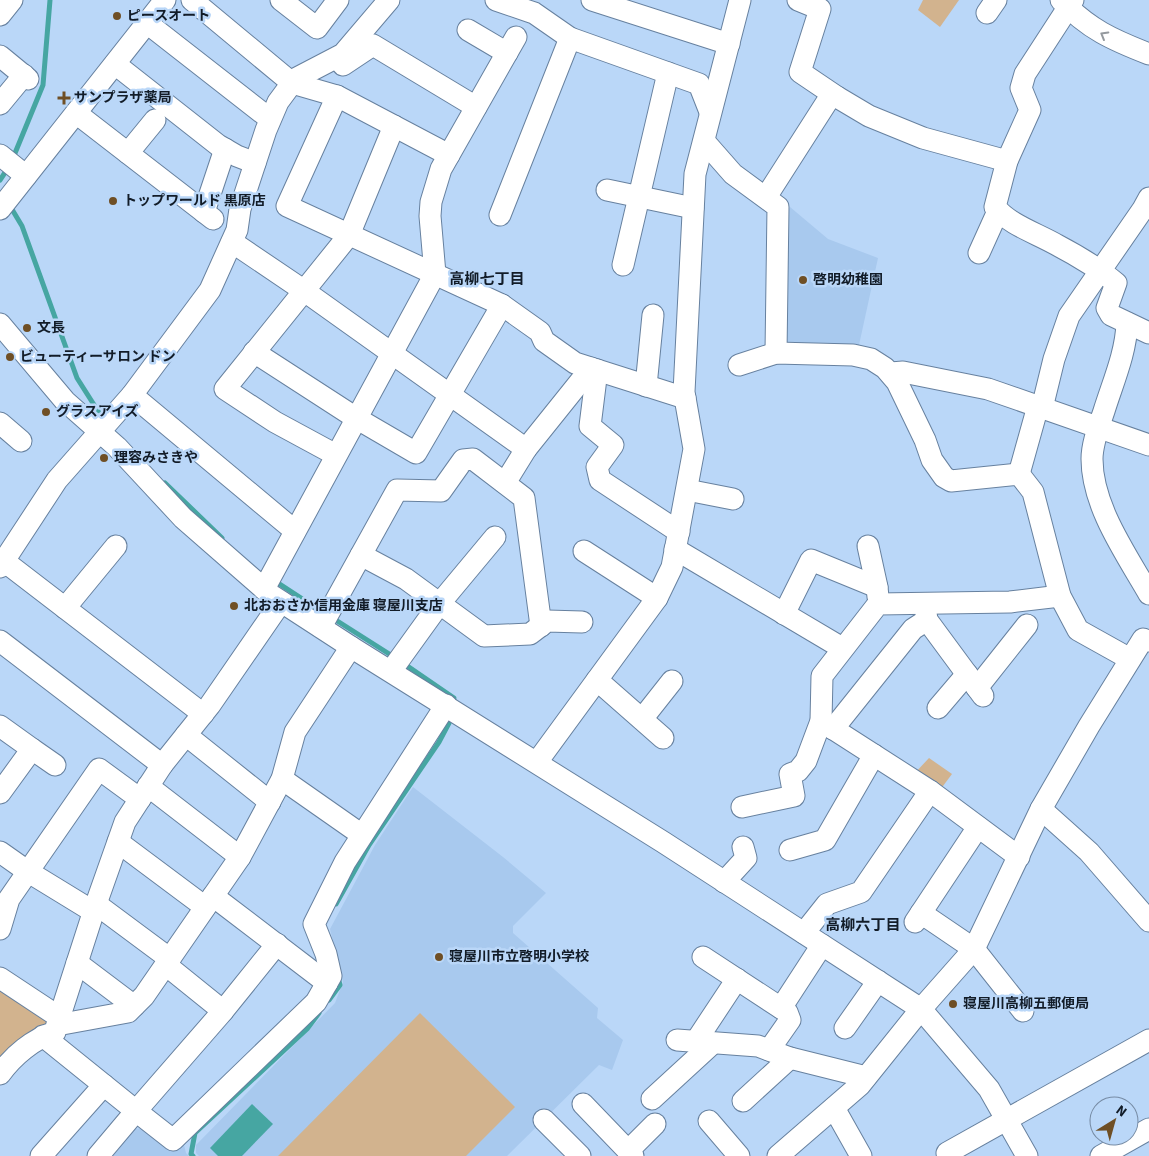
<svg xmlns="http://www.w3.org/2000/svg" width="1149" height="1156" viewBox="0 0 1149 1156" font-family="'Source Sans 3','Noto Sans JP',sans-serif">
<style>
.built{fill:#a8c9ee}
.green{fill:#d2b38e}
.water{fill:#46a6a2}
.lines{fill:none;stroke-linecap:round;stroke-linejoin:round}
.stream{stroke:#46a6a2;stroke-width:5}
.minor-casing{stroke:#67819f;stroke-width:23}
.minor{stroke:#fff;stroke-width:21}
.oneway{stroke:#94999e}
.poi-dot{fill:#6f4f25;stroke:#bad7f8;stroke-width:2}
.labels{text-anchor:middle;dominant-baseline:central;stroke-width:5;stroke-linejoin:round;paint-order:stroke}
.poi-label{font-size:14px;font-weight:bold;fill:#121c28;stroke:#bad7f8;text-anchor:start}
.neighbourhood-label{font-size:15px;font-weight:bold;fill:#121c28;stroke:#bad7f8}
</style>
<rect width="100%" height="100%" fill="#bad7f8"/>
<g class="built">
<path d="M790 207 828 239 878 258 859 345 786 346 783 224Z"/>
<path d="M413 787 503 857 546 893 513 926V933L598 1008 597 1018 623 1040 612 1070 599 1065 507 1156H199L196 1153V1145L335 1003 343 982 330 929 375 845Z"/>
<path d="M144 1128 166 1146 184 1145 186 1153 189 1156H108L131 1129Z"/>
</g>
<g class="green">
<path d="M923 0H959L940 27 918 10Z"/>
<path d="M929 758 952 774 940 790 914 774Z"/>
<path d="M0 985 53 1020 0 1059Z"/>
<path d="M420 1013 515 1107 466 1156H278Z"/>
</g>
<path class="water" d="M252 1104 273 1124 242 1156H218L210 1148Z"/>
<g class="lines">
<g class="stream">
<path d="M13 158 43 85 50 0"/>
<path d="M0 180 8 168"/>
<path d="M10 206 22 226 77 378 103 419"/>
<path d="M165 483 222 538"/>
<path d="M275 581 324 613"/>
<path d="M331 617 394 657"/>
<path d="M403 663 454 698 453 704"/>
<path d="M336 904 369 845 439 742 449 723 450 715"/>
<path d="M329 1000 340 985 338 977"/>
<path d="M193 1156 191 1154 195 1133 307 1029 319 1013"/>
</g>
<g class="minor-casing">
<g id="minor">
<path d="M192 0 292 83 337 96 449 155"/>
<path d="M281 0 317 28 338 0"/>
<path d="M496 0 534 13 570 38 699 84 710 112"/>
<path d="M592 0 729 44"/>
<path d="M798 0 820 9 800 72 837 97"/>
<path d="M1061 0C1088 29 1113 40 1149 54"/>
<path d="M1073 0 1025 74 1021 88 1030 110 1007 161 995 207C1010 225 1036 233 1057 245 1078 256 1098 268 1116 283L1107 308 1111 315 1149 333"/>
<path d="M987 13 996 0"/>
<path d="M0 15 12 0"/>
<path d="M147 23 270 119"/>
<path d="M468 30 507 53"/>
<path d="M0 56 28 79"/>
<path d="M115 64 218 145 237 156 255 163"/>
<path d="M343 65 373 45 476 107"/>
<path d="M337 96 287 206 502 305 540 332 544 341 575 363 685 398"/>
<path d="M0 104 24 75"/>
<path d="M76 113 213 219"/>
<path d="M704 141 733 174 778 207 776 353"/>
<path d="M128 153 155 120"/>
<path d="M0 155 26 176"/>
<path d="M607 190 693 208"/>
<path d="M766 197 830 97H837L869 116 923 138 1007 161"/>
<path d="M0 209 165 0"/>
<path d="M204 212 225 149"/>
<path d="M500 215 570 38"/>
<path d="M232 242 303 290 526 449 591 368"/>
<path d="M979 253 998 211"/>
<path d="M623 265 668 73"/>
<path d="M1127 323C1126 353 1113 382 1104 411 1099 426 1092 443 1092 459 1092 506 1126 554 1149 594"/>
<path d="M0 324 65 401 117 447 183 518 271 595 351 647 663 842 921 1009 989 1089 1027 1156"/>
<path d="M254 352 356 418 416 453 502 305"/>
<path d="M739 365 776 353 853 355 871 359 885 368 897 382 925 440 932 460 944 477 951 481 1019 474 1033 492 1060 596 1078 630 1130 659"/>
<path d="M597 370 590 426 613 445 597 467 600 480 679 532"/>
<path d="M891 373 903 372 988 389 1149 445"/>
<path d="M646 386 653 315"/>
<path d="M132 395 295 531"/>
<path d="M1042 408 1054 359 1069 316 1143 209 1149 198"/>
<path d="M0 423 21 441"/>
<path d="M336 455 275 422 225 389 349 235 394 126"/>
<path d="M1019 474 1038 406"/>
<path d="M505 483 526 449"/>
<path d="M687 490 733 499"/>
<path d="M868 546 877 587 878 597"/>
<path d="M675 549 842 648"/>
<path d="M584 551 657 598"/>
<path d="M361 555 406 579 484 636 530 634 547 621 582 622"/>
<path d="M4 561 203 714"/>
<path d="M0 567 57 480 132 395 210 290 237 230 240 209 266 130 278 102 295 79 343 54 389 0"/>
<path d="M264 589 435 274 430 216 431 202 441 169 516 37"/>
<path d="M925 606 927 620 983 696"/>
<path d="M65 608 116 546"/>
<path d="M784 614 811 560 877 587"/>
<path d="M321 627 397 490 441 491 463 460 473 459 524 498 541 626"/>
<path d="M0 641 162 765"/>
<path d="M391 671 440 603 495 537"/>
<path d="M597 680 663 738"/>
<path d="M977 688 1027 625"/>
<path d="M938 708 967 674"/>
<path d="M642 719 672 681"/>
<path d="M821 721 930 791 1019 857"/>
<path d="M0 726 32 749 0 793"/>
<path d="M833 729 913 629 927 620"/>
<path d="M186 735 270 802"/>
<path d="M32 749 55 765"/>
<path d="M537 762 657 598 672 567 694 449 684 392 695 174 740 0"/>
<path d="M282 779 362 835"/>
<path d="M148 786 240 857"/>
<path d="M742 807 794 796 790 774 798 771 806 761 821 721 822 676 878 604 1010 602 1060 596"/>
<path d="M1041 809 1089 852 1149 921"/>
<path d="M118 842 205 907"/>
<path d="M790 850 825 840 874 755"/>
<path d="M0 852 27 871 94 912"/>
<path d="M724 882 746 858 743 847"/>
<path d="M213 896 327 983"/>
<path d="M96 904 170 959"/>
<path d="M921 913 974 949 1023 1011"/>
<path d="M915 922 978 827"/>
<path d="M0 929 9 899 99 769 140 799"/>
<path d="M804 933 827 904 861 892 930 791"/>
<path d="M703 957 787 1012 790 1020 769 1050"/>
<path d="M77 963 134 1006"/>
<path d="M166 965 223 1011"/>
<path d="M0 978 59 1017"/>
<path d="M781 1008 822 945"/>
<path d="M57 1025 96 904 125 822 162 765 210 705 281 602"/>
<path d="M845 1028 878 981"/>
<path d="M43 1036 136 1111 223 1011 277 944"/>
<path d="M677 1040 758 1046 790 1058 866 1077"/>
<path d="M696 1041 737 979"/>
<path d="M0 1074C13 1056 33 1039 55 1032L57 1025 128 1012 144 996 240 857 282 779 295 732 351 647"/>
<path d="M652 1099 713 1043"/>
<path d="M743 1101 790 1058"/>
<path d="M583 1104 633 1156"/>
<path d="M834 1108 861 1156"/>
<path d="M544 1120 580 1156"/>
<path d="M709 1121 739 1156"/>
<path d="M628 1151 655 1124"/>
<path d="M947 1153 1149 1040"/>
<path d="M41 1156 104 1085"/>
<path d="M98 1156 136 1111 173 1140 316 1002 331 976 326 954 314 924 345 862 446 705"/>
<path d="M778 1156 860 1085 921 1009 974 949 1041 809 1089 726 1143 639 1149 641"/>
<path d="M1101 1156 1149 1129"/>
</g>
</g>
<use href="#minor" class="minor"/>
</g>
<defs><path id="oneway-chevron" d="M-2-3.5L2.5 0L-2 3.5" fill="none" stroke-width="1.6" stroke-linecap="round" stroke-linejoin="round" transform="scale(1.25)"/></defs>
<use class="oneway" href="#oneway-chevron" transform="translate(1104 35) rotate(-150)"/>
<g class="poi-dot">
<circle cx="117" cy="16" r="5"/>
<path d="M61.5 90.5h5v5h5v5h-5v5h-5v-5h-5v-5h5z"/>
<circle cx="113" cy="201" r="5"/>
<circle cx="803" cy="280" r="5"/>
<circle cx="27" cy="328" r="5"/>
<circle cx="10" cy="357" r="5"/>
<circle cx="46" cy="412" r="5"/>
<circle cx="104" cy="458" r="5"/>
<circle cx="234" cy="606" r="5"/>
<circle cx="439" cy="957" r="5"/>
<circle cx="953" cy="1004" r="5"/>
</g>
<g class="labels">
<g class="poi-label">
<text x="127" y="16">ピースオート</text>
<text x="74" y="98">サンプラザ薬局</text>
<text x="123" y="201">トップワールド 黒原店</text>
<text x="813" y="280">啓明幼稚園</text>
<text x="37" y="328">文長</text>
<text x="20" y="357">ビューティーサロン ドン</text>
<text x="56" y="412">グラスアイズ</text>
<text x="114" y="458">理容みさきや</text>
<text x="244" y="606">北おおさか信用金庫 寝屋川支店</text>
<text x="449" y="957">寝屋川市立啓明小学校</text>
<text x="963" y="1004">寝屋川高柳五郵便局</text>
</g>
<g class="neighbourhood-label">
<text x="487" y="279">高柳七丁目</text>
<text x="863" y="925">高柳六丁目</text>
</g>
</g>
<g transform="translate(1114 1121) rotate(37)"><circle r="24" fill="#bad7f8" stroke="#778ca5"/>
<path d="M0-4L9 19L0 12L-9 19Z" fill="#6f4f25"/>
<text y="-8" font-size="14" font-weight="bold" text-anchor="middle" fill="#121c28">N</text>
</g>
</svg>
